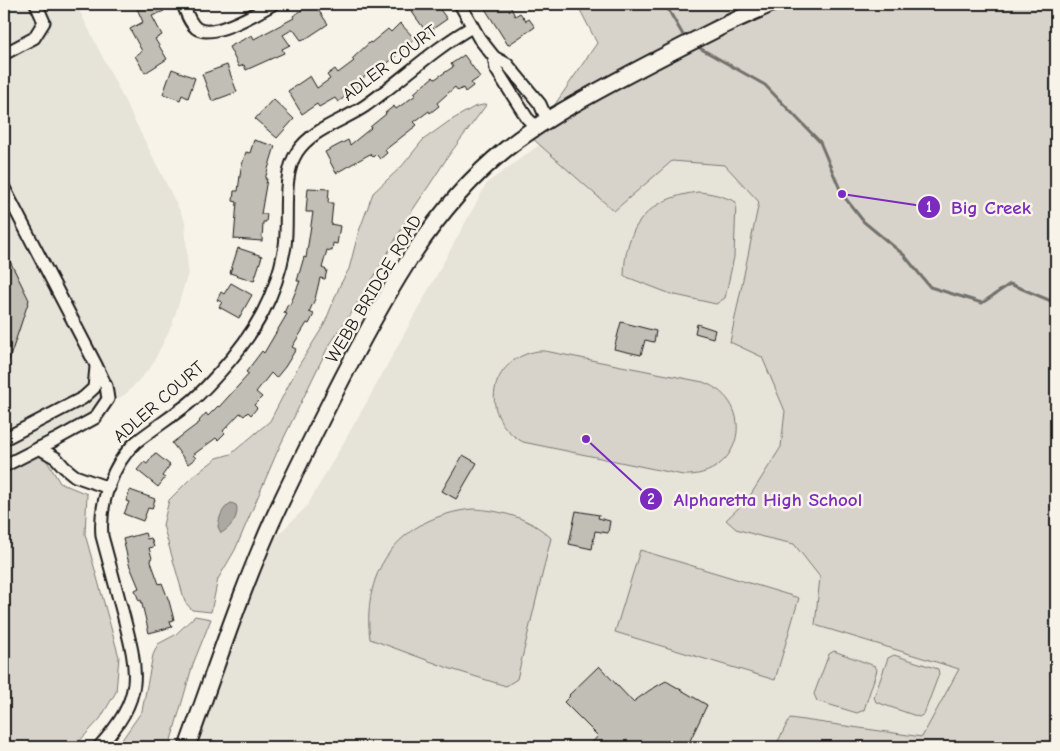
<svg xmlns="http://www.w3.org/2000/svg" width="1060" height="751" viewBox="0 0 1060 751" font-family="'Comic Neue',sans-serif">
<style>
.built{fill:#e6e3d9}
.green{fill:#d7d3cb;stroke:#7a7874}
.water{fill:#aca9a2;stroke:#72716c}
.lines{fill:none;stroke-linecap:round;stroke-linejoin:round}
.stream{stroke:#72716c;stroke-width:3}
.building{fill:#c0beb5;stroke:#1c1c1c}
.street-casing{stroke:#1c1c1c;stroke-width:15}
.secondary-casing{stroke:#1c1c1c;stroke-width:19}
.street{stroke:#f7f3e8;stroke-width:11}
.secondary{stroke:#f7f3e8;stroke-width:15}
.labels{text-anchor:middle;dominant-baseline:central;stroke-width:5;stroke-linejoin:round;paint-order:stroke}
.street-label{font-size:18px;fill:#1c1c1c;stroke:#f7f3e8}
.leader{fill:none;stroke:#7b2cbf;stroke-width:2}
.callout-dot{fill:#7b2cbf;stroke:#f7f3e8;stroke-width:2}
.mark-label{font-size:15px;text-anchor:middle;font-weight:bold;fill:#fff}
.callout-label{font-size:19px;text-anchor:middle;font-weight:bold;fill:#7b2cbf;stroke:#f7f3e8;stroke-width:5;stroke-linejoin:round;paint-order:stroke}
</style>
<rect width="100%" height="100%" fill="#f7f3e8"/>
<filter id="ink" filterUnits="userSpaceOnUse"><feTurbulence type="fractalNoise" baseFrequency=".02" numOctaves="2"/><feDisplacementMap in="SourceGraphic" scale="10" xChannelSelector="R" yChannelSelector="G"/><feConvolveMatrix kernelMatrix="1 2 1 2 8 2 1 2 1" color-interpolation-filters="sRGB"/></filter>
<g filter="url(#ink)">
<g class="built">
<path d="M4 4H76L185 221 188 273 172 325 151 367 126 394 4 461Z"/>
<path d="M648 66 751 160 1045 747H193L259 554 307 506 368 400 487 183Z"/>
</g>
<g class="green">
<path d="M577 4H1056V747H775L790 718 922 737 959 669 815 625 820 577 794 544 763 537 736 529 726 520 748 499 781 447 785 411 762 357 730 342 759 202 725 165 672 161 614 211 532 138 597 43Z"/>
<path d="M487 104 449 155 432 181 412 211 371 282 327 349 278 450 235 550 218 579 211 612 192 610 185 602 163 525 169 500 191 478 217 458 231 454 270 421 299 365 324 325 340 285 349 269 358 234 373 193 402 166 423 140 448 122 474 107Z"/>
<path d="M698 192C712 193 723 196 736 202L734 257 725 298 716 304 671 294 624 276C625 226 648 198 698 192Z"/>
<path d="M538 351H545L703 382C759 403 742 478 683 475L523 442C478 417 488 359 538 351Z"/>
<path d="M36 455 44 456 60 483 87 494 85 534 119 657 116 692 100 719 74 747H4V473Z"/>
<path d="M472 509C500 510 531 518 551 538L517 679 506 686 451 669 370 639C361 568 401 517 472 509Z"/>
<path d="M640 550 799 598 775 680 615 632Z"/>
<path d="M195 616 211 619 193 664 169 747H117L142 711 153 655 158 644 175 635Z"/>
<path d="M834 651 875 666 877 670 864 710 857 713 817 701 814 694 829 654Z"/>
<path d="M894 655 938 669 939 674 924 714 919 717 876 702 874 697 888 658Z"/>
</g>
<path class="water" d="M231 503 236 505C240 515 231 528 221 533L218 527C219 518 222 508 231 503Z"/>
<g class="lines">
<g class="stream">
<path d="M665 4 686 40"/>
<path d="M696 46 765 85 820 142 842 194 864 222 904 255 930 287 982 303 1010 284 1056 303"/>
</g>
</g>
<g class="building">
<path d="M135 4H161L164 11 152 16 162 35 155 39 167 59 145 73 135 56 142 51 130 29 143 22Z"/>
<path d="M311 4H314L328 24 307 38 301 40 293 29 283 35 290 45 282 49 284 53 246 70 244 65 239 67 229 47 252 35 254 39 294 18 293 16Z"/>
<path d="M433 4H436L447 19 427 33 412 12 422 5 425 9Z"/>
<path d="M482 4H509L515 16 520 13 526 21 529 19 535 27 508 45Z"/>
<path d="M400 23 415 39 381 69 377 65 357 84 359 87 338 102 335 98 319 107 317 104 302 114 288 91 310 76 317 88 330 79 327 75 335 69 338 73 354 61 352 59 370 42 371 43 388 29 391 32Z"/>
<path d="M464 55 480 77 471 83 473 86 465 92 463 88 458 91 455 87 437 103 439 106 430 113 429 111 414 122 417 125 385 150 387 153 380 159 376 154 373 157 370 154 336 173 325 152 348 140 350 145 371 128 370 127 386 114 385 113 394 106 396 109 416 95 414 93 433 77 435 79 453 67 451 64Z"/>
<path d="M227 65 237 92 212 101 202 74Z"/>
<path d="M172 69 195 78 188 98 182 95 180 100 163 94Z"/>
<path d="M273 99 294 119 277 138 255 119Z"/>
<path d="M254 140 275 146 265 179H267L261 214H267L266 222H263L262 241 234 239 237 202 233 201 234 191H238L241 168 246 152 250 153Z"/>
<path d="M308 188 329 189 328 203H333L331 224 340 226 337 244 333 243 332 251 327 250 322 268 327 270 325 279 320 278 315 299 309 312 314 314 309 324 307 323 292 347 296 349 285 367 276 378 271 373 256 392 262 397 254 405 257 408 251 415 248 412 244 416 240 413 223 431 225 433 218 440 216 438 193 455 196 458 188 464 172 443 200 422 199 421 206 413 208 416 218 406 219 407 249 374 246 372 262 351 264 353 287 314 284 313 288 304 290 305 300 281H297L304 257 306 258 313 212H306Z"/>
<path d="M238 248 262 256 254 281 230 273Z"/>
<path d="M4 249 29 300 5 372H4Z"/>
<path d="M231 283 252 295 239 318 219 307 222 302 217 300 221 292 224 294Z"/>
<path d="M621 322 656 331 654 342 645 340 641 355 614 349Z"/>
<path d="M697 324 715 330 713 338 695 333Z"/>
<path d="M155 453 170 465 162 476 165 478 158 487 137 470 144 462 147 464Z"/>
<path d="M463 455 477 463 456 499 442 491Z"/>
<path d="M130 490 155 499 152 509 148 508 143 521 124 514 129 502 126 501Z"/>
<path d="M576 511 599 515 598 518 610 521 608 533 595 531 592 549 569 544Z"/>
<path d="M145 533 147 539 151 538 154 547 149 548 152 558 150 559 159 584 162 583 169 601 174 620 170 621 172 627 149 633 141 600 139 601 135 590 139 588 129 564 123 539Z"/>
<path d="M599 666 633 702 650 690 666 681 707 705 687 747H588L598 736 564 702 570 696 569 695Z"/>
</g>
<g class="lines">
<g class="street-casing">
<g id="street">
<path d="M183 4C186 12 189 22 196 28 212 40 257 13 273 4"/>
<path d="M460 4 479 38 494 57 507 64 540 104 547 120"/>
<path d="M4 54 34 38 44 22 36 4"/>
<path d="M494 57 496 69 527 118 536 127"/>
<path d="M4 188 96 365 106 386 108 399 95 418 55 440 4 466"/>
<path d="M4 439 83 398 94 388 96 367"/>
<path d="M39 448 56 458 64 467 75 476 109 488"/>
<path d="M99 747C144 697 139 675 123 614 116 588 109 562 102 536 99 504 112 464 136 442 153 429 171 417 188 404 200 395 210 383 220 372 255 333 276 297 285 246 289 217 281 177 297 152 312 129 343 121 365 106 402 80 433 49 472 27"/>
</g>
</g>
<g class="secondary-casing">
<path id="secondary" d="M187 747C217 665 244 581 281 502 301 460 322 418 343 377 386 294 432 208 506 149 537 124 572 105 607 86 642 67 677 49 713 31 732 21 752 13 771 4"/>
</g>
<use href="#street" class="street"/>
<use href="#secondary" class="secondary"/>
</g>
</g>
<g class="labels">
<g class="street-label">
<text transform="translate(390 63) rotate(-37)">ADLER COURT</text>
<text transform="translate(374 289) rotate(-59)">WEBB BRIDGE ROAD</text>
<text transform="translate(159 402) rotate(-41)">ADLER COURT</text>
</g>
</g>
<path class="leader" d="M842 194L929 207M586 439L651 499"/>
<g class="callout-dot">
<circle cx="842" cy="194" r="5"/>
<circle cx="586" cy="439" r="5"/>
<circle cx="929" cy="207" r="12"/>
<circle cx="651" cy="499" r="12"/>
</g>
<g class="mark-label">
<text x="929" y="212">1</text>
<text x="651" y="504">2</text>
</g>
<g class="callout-label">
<text x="991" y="214">Big Creek</text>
<text x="768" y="506">Alpharetta High School</text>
</g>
<rect width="1060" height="751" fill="none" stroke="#f7f3e8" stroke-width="20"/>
<rect x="10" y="10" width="1040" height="731" fill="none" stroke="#1c1c1c" stroke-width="2" filter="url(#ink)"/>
</svg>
